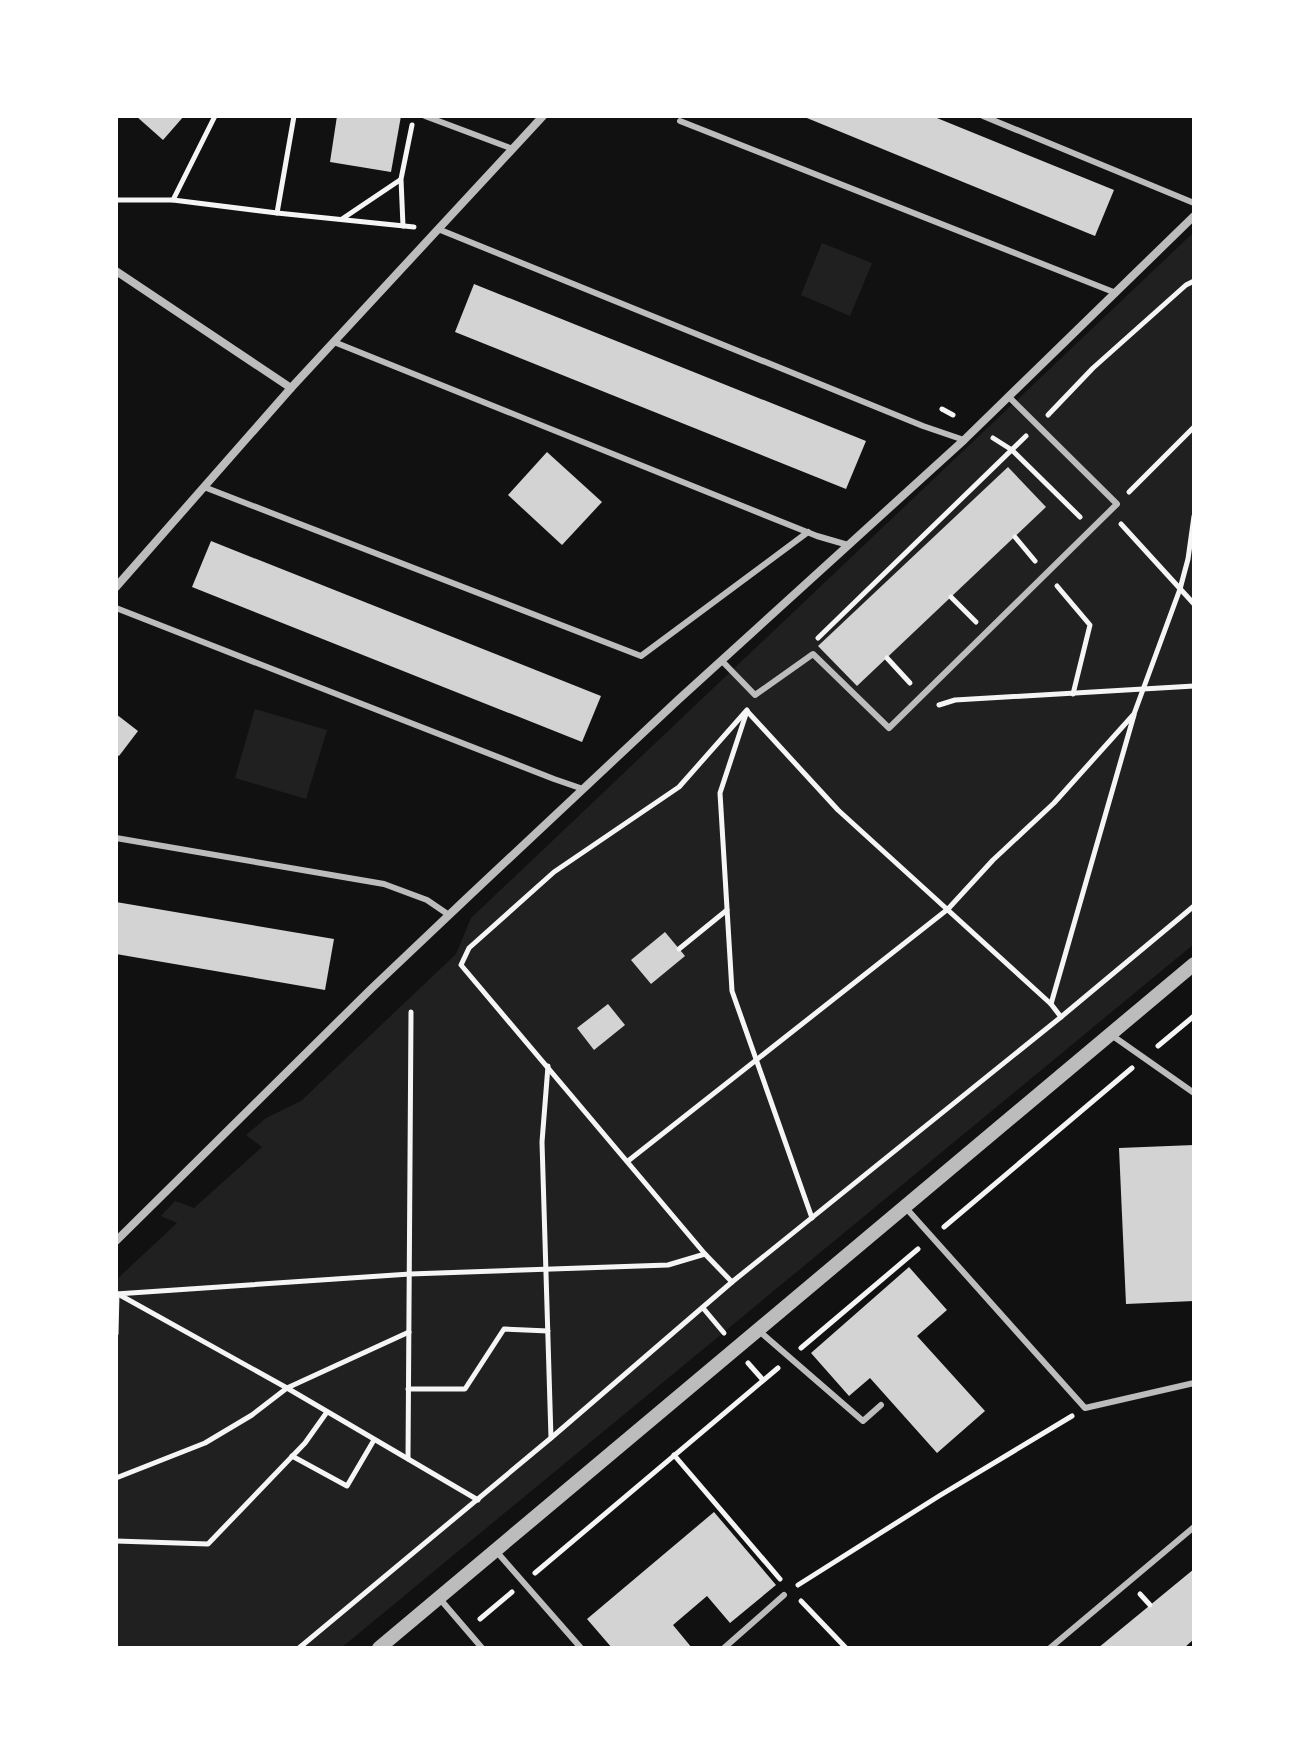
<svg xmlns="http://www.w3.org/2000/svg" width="1310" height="1764" viewBox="0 0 1310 1764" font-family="'Source Sans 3',sans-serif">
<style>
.green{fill:#202020}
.building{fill:#d3d3d3}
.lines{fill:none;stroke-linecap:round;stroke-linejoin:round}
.path{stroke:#f5f5f5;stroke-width:5}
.service{stroke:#bcbcbc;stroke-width:6}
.minor{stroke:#bcbcbc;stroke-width:8}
.tertiary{stroke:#bcbcbc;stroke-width:14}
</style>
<rect width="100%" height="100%" fill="#111"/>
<g class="green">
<path d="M1194 232V944L341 1648H116V1280L177 1223 161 1216 175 1201 194 1208 262 1147 246 1135 266 1118 301 1101 456 954 471 918Z"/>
<path d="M822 243 872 263 850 316 801 295Z"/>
<path d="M255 709 327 730 306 799 235 778Z"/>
</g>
<g class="building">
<path d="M136 116H184L163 140Z"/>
<path d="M337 116H401L391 172 330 162Z"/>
<path d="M802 116H932L1114 190 1095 236Z"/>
<path d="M474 284 866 441 846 489 455 332Z"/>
<path d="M547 452 602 502 562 545 508 495Z"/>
<path d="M1008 467 1046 507 857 686 818 646Z"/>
<path d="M211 541 601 696 582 742 192 587Z"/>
<path d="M116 714 138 731 119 756 116 754Z"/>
<path d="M116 902 334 939 325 990 116 954Z"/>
<path d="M665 932 685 956 651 984 631 960Z"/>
<path d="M608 1004 625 1025 594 1050 577 1028Z"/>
<path d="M1194 1145V1301L1126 1304 1119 1148Z"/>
<path d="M909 1267 947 1310 917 1336 985 1411 937 1453 870 1378 849 1396 811 1353Z"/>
<path d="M714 1512 776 1585 730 1623 707 1596 673 1625 692 1648H612L587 1619Z"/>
<path d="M1194 1569V1639L1184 1648H1098Z"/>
</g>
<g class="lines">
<g class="path">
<path d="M116 200H173L215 116"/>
<path d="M173 200 277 213 414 227"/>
<path d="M277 213 294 116"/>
<path d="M342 219 400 180"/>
<path d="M403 226 401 179 412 125"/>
<path d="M942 409 953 415"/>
<path d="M1048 415 1093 368 1186 285 1194 281"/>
<path d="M993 438 1012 450 1080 517"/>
<path d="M1129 492 1194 427"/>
<path d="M1121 524 1194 604"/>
<path d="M1015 537 1035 561"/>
<path d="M1057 586 1090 625 1073 694"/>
<path d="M951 597 976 622"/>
<path d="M818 638 1026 436"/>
<path d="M887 658 910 683"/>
<path d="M939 705 955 700 1194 686"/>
<path d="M747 711 838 810 1051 1004 1061 1017"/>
<path d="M746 714 720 793 732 991 812 1218"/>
<path d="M679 949 727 910"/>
<path d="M1051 1004 1134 715"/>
<path d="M1158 1046 1194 1016"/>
<path d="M548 1066 542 1142 551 1438"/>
<path d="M628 1161 948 909 993 860 1054 803 1134 714 1180 589 1188 559 1194 516"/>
<path d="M944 1227 1132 1068"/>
<path d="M732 1282 705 1254 461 965 469 948 554 872 679 787 747 710"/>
<path d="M116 1294 410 1274 668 1265 705 1254"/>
<path d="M118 1294 287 1388 478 1500"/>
<path d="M703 1308 724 1333"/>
<path d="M116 1334 117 1294"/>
<path d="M801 1348 918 1249"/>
<path d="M748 1363 763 1380"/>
<path d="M408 1389H465L504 1329 548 1331"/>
<path d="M674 1455 780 1579"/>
<path d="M292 1456 347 1486 374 1440"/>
<path d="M408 1459 411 1012"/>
<path d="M116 1478 205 1443 252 1415 287 1388 409 1332"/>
<path d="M116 1541 208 1544 305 1443 327 1412"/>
<path d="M535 1573 778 1368"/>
<path d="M798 1585 939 1496 1072 1416"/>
<path d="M1140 1594 1150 1605"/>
<path d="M801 1601 846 1648"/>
<path d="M480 1619 512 1592"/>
<path d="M299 1648 551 1438 732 1282 1061 1017 1194 906"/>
</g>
<g class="service">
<path d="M425 116 513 149"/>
<path d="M983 116 1194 203"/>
<path d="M680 121 1116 293"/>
<path d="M438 229 923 426 964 440"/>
<path d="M334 342 817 536 848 545"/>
<path d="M204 487 641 656 808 532"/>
<path d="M116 608 554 779 583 789"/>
<path d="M722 661 755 695 813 654 889 728 1117 504 1009 397"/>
<path d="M116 838 384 884 427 900 449 915"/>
<path d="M1110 1034 1194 1093"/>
<path d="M906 1208 1085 1408 1194 1383"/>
<path d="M758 1330 863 1421 881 1405"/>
<path d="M496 1551 581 1648"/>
<path d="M440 1599 482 1648"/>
<path d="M724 1648 784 1595"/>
<path d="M1050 1648 1194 1527"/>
</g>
<g class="minor">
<path d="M116 271 291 388"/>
<path d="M116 587 291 388 543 116"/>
<path d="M116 1241 371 989 468 897 678 700 964 440 1194 216"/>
</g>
<path class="tertiary" d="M379 1648 1194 964"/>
</g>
<rect width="1310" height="1764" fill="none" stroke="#ffffff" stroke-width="236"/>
</svg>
